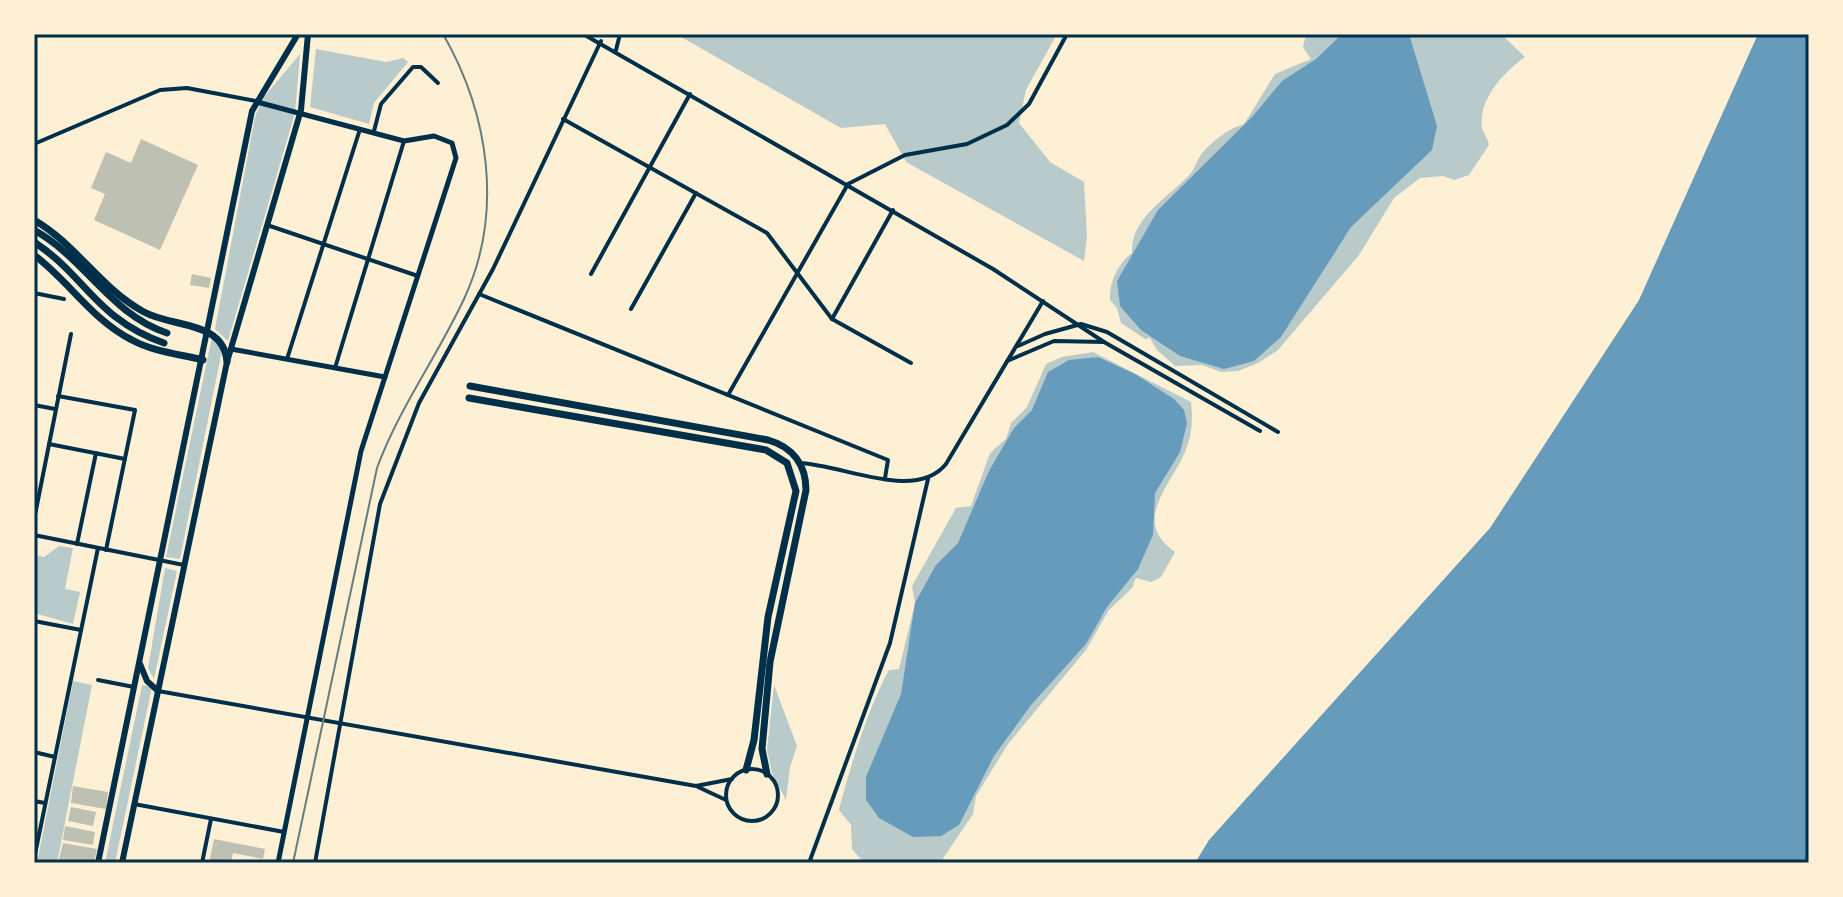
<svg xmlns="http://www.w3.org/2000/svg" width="1843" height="897" viewBox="0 0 1843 897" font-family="'PT Sans',sans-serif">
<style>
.green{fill:#b9caca}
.water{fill:#669bbc}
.building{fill:#bec0b2}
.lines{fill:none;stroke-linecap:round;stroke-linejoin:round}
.minor{stroke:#003049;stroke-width:4}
.tertiary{stroke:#003049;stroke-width:5}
.primary{stroke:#003049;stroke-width:6}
.motorway{stroke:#003049;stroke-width:7}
.rail{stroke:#657d81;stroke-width:2}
.neatline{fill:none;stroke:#003049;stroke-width:3}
</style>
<rect width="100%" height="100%" fill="#fdf0d5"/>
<g class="green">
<path d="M676 34H1057L1026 90 1019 123 1050 162 1084 182 1087 236 1084 261 906 162 885 124 841 128Z"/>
<path d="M1306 34H1501L1525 57C1504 72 1478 99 1482 128 1483 133 1488 138 1489 145L1469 175 1454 180 1443 176 1420 178 1394 198 1359 255 1278 350 1258 363 1238 371 1221 372 1202 365 1175 366 1157 350 1150 338 1145 339 1121 323 1117 308 1110 300C1109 282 1119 262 1132 253 1130 217 1171 196 1190 174 1196 168 1197 158 1203 152 1213 141 1229 128 1244 124L1275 74 1311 59 1303 47Z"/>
<path d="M316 49 386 62 403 58 408 62 374 103 369 124 310 107Z"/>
<path d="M300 54 295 113 228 341 215 329 255 117 263 98Z"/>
<path d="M212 337 222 350 180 559 166 557Z"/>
<path d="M1093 352 1191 402C1193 421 1192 435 1185 452 1170 487 1131 521 1175 552L1161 577 1151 582 1136 578 1132 588 1109 610 1086 650 1008 744 976 796 973 814 940 863H864L852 849 851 825 839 810C849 770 869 706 889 670L899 669 915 603 912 586 956 508 971 506 990 453 1006 439 1011 423 1027 407 1046 364 1062 357Z"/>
<path d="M59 546 73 548 65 589 80 592 73 624 34 613V555L44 557Z"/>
<path d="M165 568 177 571 154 679 148 668Z"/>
<path d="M73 681 92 685 57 863H37Z"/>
<path d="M142 685 152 687 115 863H105Z"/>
<path d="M774 685 797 746 790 767 786 800 772 773 767 750Z"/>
</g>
<g class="water">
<path d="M1342 34H1409L1437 126 1432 150 1351 227 1281 337 1254 361 1224 369 1180 356 1141 330 1120 306 1117 281 1158 210 1252 117 1282 81 1316 59Z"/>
<path d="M1758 34H1809V863H1195L1209 840 1490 528 1639 300Z"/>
<path d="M1098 357 1135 374 1174 399 1184 410 1187 423 1180 452 1155 493 1153 535 1138 569 1107 607 1086 644 1031 705 994 756 959 825 941 836 913 837 879 818 866 800V777L901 694 915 603 936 565 958 543 989 471 1014 428 1032 410 1048 372 1069 360Z"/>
</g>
<g class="building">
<path d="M141 139 198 165 160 250 94 220 105 194 91 188 106 152 131 163Z"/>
<path d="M192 274 211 278 209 288 190 285Z"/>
<path d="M73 786 108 792 106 809 71 803Z"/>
<path d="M71 807 96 812 93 826 68 821Z"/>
<path d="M65 826 95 832 93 845 63 840Z"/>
<path d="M214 839 265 849 263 859 233 853 231 863H209Z"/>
<path d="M63 843 97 849 94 863H58Z"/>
</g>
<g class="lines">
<g class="minor">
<path d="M583 34 993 269 1104 342"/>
<path d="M616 50 620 34"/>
<path d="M563 119 767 233 832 319 911 363"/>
<path d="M374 131 381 104 413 67H421L438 83"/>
<path d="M34 144 160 90 187 88 256 101"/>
<path d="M267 225 418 276"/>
<path d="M591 274 690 94"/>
<path d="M34 293 64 299"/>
<path d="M479 294 888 460 885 478"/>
<path d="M631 309 696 193"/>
<path d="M832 319 893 210"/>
<path d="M1018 346 1045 334 1081 324 1107 332 1278 432"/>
<path d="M287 359 360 129"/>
<path d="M1007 361 1054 341 1104 342 1260 431"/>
<path d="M335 368 404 141"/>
<path d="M728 395 848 184 905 155 967 144 1007 125 1029 104 1067 34"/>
<path d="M58 396 135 410 106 550"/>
<path d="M34 405 55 409"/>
<path d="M49 444 125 459"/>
<path d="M800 463C844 465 915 502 946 464L1043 301"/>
<path d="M34 520 71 334"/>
<path d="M34 535 184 565"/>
<path d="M77 544 96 453"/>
<path d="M34 621 81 630"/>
<path d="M98 680 134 687"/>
<path d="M158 691 696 786 732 779"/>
<path d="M34 752 55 757"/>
<circle cx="752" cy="795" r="26"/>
<path d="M698 787 726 800"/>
<path d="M34 801 45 803"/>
<path d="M134 804 284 832"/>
<path d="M34 859 98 548"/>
<path d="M202 863 211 819"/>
<path d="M315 863 380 504 419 403 493 269 601 41"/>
<path d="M809 863 890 643 928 479"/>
</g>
<g class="tertiary">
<path d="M257 102 404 141 434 136 452 143 456 158 361 451 278 863"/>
<path d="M231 349 385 377"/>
</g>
<g class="primary">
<path d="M140 664 147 681 158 691"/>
<path d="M98 863 252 111 298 34"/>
<path d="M122 863 227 362 301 110 308 34"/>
</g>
<g class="motorway">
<path d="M34 220C76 244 101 289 144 312 173 328 224 320 227 362"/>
<path d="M34 230C85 258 110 314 167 333"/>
<path d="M34 242C86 276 96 319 164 343"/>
<path d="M34 255C69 281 92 320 132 340 154 352 179 354 203 360"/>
<path d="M470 386 768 440C793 447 806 465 806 490L770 662 762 749 767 774"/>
<path d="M469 398 766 450 787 463 796 491 768 617 754 740 746 770"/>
</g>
<path class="rail" d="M293 863 377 468C399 408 437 357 464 299 504 213 489 114 443 34"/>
</g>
<rect width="1843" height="897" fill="none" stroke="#fdf0d5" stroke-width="72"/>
<rect x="36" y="36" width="1771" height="825" class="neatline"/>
</svg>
